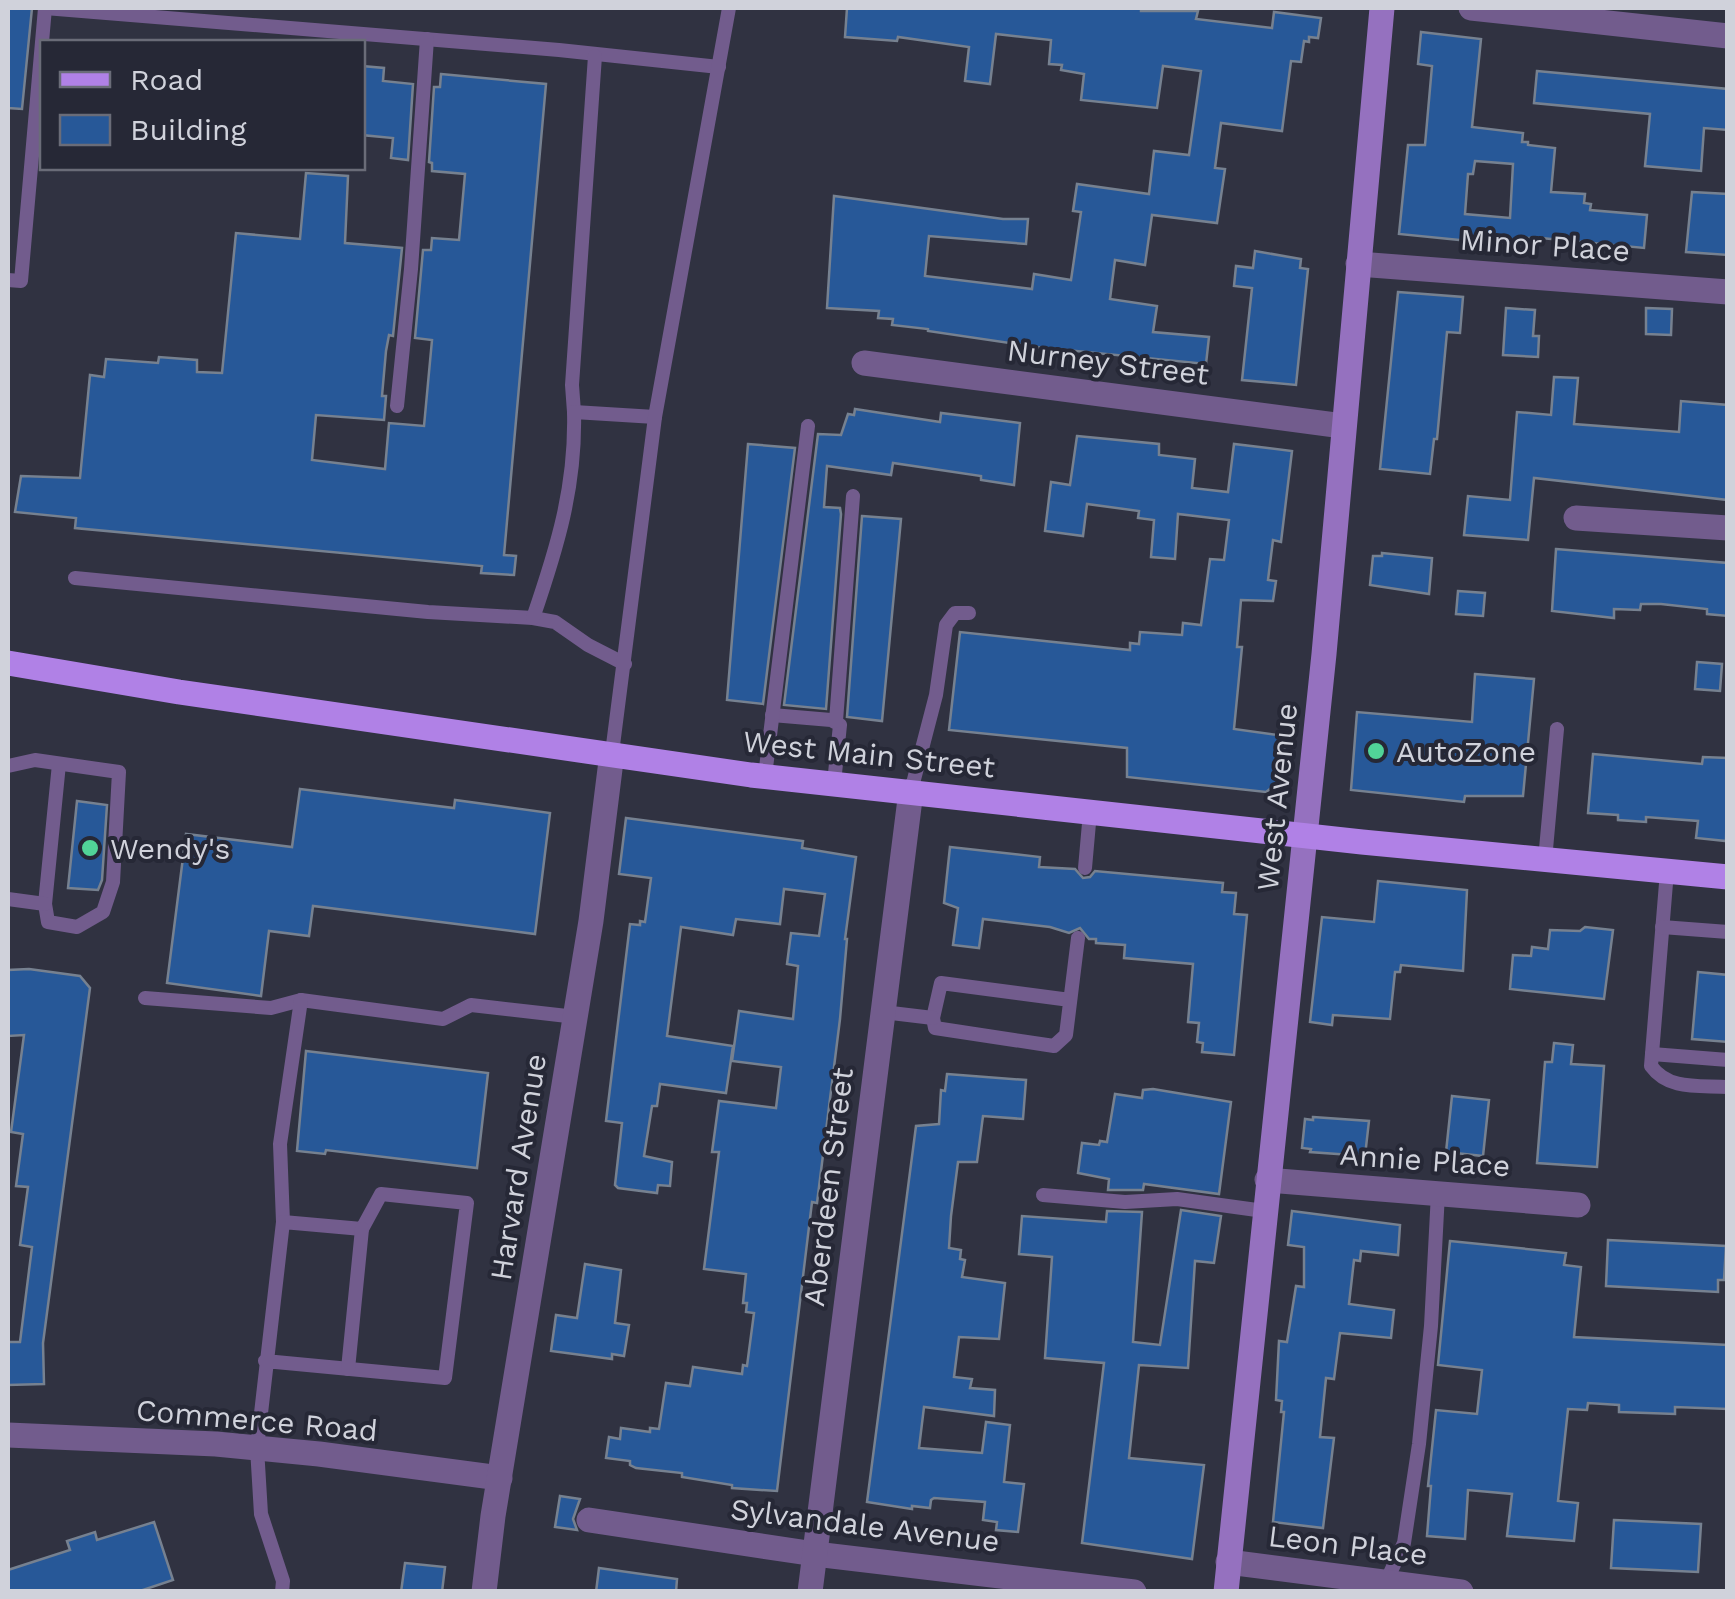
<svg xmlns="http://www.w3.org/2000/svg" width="1735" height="1599" viewBox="0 0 1735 1599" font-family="'Work Sans',sans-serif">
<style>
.building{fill:#275898;stroke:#768190;stroke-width:2.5;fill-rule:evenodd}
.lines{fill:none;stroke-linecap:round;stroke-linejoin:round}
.service{stroke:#725c8d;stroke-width:14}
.minor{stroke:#725c8d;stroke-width:25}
.tertiary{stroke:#725c8d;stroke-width:25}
.secondary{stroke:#9571bf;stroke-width:25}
.primary{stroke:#b081e6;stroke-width:25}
.poi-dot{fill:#51d398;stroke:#262836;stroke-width:4}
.labels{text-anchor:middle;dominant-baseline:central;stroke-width:8;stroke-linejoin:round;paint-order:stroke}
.street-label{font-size:30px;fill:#d0d2db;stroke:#262836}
.poi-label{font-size:30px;fill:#d0d2db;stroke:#262836;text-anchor:start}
</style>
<rect width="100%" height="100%" fill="#303241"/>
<g class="building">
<path d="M8 8H32L22 109 8 108Z"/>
<path d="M847 8H1141V11H1198L1196 19 1272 28 1274 12 1321 18 1318 38 1309 37V42L1304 41 1301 62 1291 61 1282 131 1221 123 1215 168 1225 169 1217 223 1152 215 1145 265 1115 260 1110 299 1157 306 1153 332 1209 337 1206 364 1036 347 928 331V329L892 325 893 319 878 318 879 311 827 308 834 196 1003 219H1028L1026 244 929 236 925 276 1032 289 1034 274 1071 280 1081 212 1073 211 1077 184 1149 194 1154 151 1189 155 1201 71 1163 66 1157 108 1081 100 1084 74 1061 70 1062 65 1049 64 1051 40 996 34 990 84 965 81 969 47 898 37 897 41 845 37Z"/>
<path d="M1421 32 1481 39 1472 127 1523 133 1522 142H1528V145L1555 148 1551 192 1585 194 1584 203 1591 204 1590 210 1647 215 1644 248 1541 238H1520L1519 243 1500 242V244L1399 234 1408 145H1425L1432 66 1418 64ZM1475 161 1513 164 1510 218 1465 214 1468 174H1473Z"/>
<path d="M362 66 384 68 383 81 413 84 408 160 391 158 393 138 362 135Z"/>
<path d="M1537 71 1728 89V130L1704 128 1701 171 1645 166 1650 114 1534 103Z"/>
<path d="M441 74 546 84 504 555 516 556 514 575 481 573 482 566 75 528 76 518 15 512 21 476 80 478 90 375 104 377 106 359 158 363 159 357 197 360V372L222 373 236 233 300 239 306 173 348 176 345 243 402 248 393 336 389 335 386 351 382 396H386L384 420 316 415 312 460 385 469 389 423 424 426 432 340 415 338 423 250H431L432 238 459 240 465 174 432 171V163L429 162 434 87H440Z"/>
<path d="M1692 192 1728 194V255L1686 252Z"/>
<path d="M1255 251 1301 259 1300 268 1308 269 1296 385 1242 380 1252 288 1234 286 1236 266 1253 268Z"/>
<path d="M1398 292 1463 297 1460 333 1447 332 1437 439H1434L1430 474 1380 469Z"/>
<path d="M1506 308 1535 310 1533 336H1539L1538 357 1503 355Z"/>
<path d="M1646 308 1672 309 1671 335 1646 334Z"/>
<path d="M1554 377 1578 378 1574 424 1679 432 1681 401 1728 405V500L1534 478 1528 540 1464 535 1468 496 1510 500 1517 412 1551 415Z"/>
<path d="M855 409 940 422 941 413 1020 423 1014 485 981 480V476L893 463 891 475 827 466 824 507 840 508 841 514 826 709 784 705 818 434 841 435 848 414 854 415Z"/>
<path d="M1077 436 1159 444V455L1195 459 1192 488 1228 492 1234 444 1292 451 1281 542 1273 540 1268 580 1276 581 1273 601 1241 600 1237 647H1242L1234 729 1285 736 1283 779 1266 792 1127 777V748L949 730 960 632 1130 650V643L1139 644 1140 632 1182 635 1183 623 1201 625 1210 559 1224 560 1229 520 1178 514 1175 559 1151 557 1154 520 1138 518 1139 511 1087 504 1083 536 1045 531 1051 482 1070 485Z"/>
<path d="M748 444 795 448 763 704 727 700Z"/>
<path d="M862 516 901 519 882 721 847 717Z"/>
<path d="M1556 549 1728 563V616L1707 614V609L1661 604H1641L1640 610 1614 609V618L1552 611Z"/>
<path d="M1382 553 1432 558 1429 594 1370 585 1373 556H1382Z"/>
<path d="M1458 591 1485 593 1483 616 1456 614Z"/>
<path d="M1697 662 1722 664 1720 691 1695 689Z"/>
<path d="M1475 674 1534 679 1523 796H1465L1464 802 1351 790 1357 712 1472 722Z"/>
<path d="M1593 754 1702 764 1703 757 1728 758 1726 841 1696 838 1698 821 1646 817V822L1618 820V815L1588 813Z"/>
<path d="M300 789 454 808 455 800 550 813 535 934 313 906 309 936 269 931 261 996 167 983 186 834 292 847Z"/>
<path d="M77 801 107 805 102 880 98 890 68 888Z"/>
<path d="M626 818 803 841 802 848 856 857 845 939H847L840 1019 817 1203 812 1202 777 1491 732 1488V1485L682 1477V1473L636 1468 630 1465V1461L606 1458 609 1437 620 1439 621 1428 650 1432V1428L659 1429 666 1383 690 1386 693 1367 742 1374 743 1365 747 1366 754 1313 746 1312 747 1303H743L746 1274 704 1269 719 1152H712L719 1101 776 1108 781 1067 732 1061 739 1011 793 1019 798 966 787 964 791 933 819 936 825 894 784 889 780 924 736 919 733 935 681 927 667 1036 733 1046 726 1093 660 1084 657 1106H652L644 1156 672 1162 670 1186 658 1185 657 1193 618 1188 615 1185 622 1123 606 1121 630 924 640 925V921L645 922 651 878 619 874Z"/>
<path d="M950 847 1040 857 1039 867 1075 869 1083 878 1090 877 1095 871 1223 883 1222 892 1236 893 1234 914 1247 915 1234 1055 1202 1052 1203 1043 1197 1042 1199 1023 1188 1022 1193 964 1124 958 1125 945 1096 943V939H1089L1080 928 1069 933 1050 927 983 919 979 948 953 945 958 908 944 903Z"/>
<path d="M1378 881 1467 890 1463 971 1401 965 1400 972H1395L1390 1019 1333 1015 1332 1025 1310 1022 1322 917 1374 922Z"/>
<path d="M1585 927 1613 930 1604 999 1510 989 1513 955 1531 956 1532 947 1548 949 1550 930 1580 931Z"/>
<path d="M29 969 80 976 90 988 43 1343 44 1384 8 1385V1342H20L32 1247 20 1245 28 1187 16 1186 23 1134 11 1132 24 1035 8 1036V970Z"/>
<path d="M1698 972 1728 975V1042L1692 1039Z"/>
<path d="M1554 1043 1573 1045 1571 1064 1604 1066 1597 1167 1537 1163 1545 1062H1552Z"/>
<path d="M306 1051 488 1073 477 1168 326 1150 325 1154 297 1151Z"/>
<path d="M947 1074 1026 1080 1023 1119 983 1116 977 1162H958L951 1216 949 1248 961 1250 960 1259 965 1260 962 1277 1005 1283 999 1339 959 1337 954 1377 972 1379 970 1388 995 1390 994 1416 924 1407 919 1448 982 1453 986 1422 1010 1425 1004 1482 1024 1484 1018 1532 996 1530 997 1522 983 1520 985 1502 934 1498 931 1500 930 1508 912 1506V1509L867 1502 916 1126 939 1124 941 1090 945 1091Z"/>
<path d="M1153 1089 1231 1102 1219 1194 1144 1184 1143 1190H1108L1109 1179 1078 1173 1082 1143 1099 1145 1100 1141 1107 1142 1115 1094 1142 1098 1143 1090Z"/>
<path d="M1452 1096 1489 1100 1483 1156 1446 1152Z"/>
<path d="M1313 1117 1369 1121 1365 1156 1310 1152 1311 1149 1302 1148 1305 1119 1313 1120Z"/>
<path d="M1181 1210 1221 1216 1214 1263 1195 1261 1188 1368 1139 1365 1129 1458 1204 1465 1192 1559 1082 1543 1104 1363 1045 1358 1052 1257 1019 1254 1022 1216 1106 1222 1107 1211 1142 1212 1133 1342 1160 1345Z"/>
<path d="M1292 1211 1400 1225 1398 1255 1361 1251 1360 1261 1354 1260 1349 1304 1394 1310 1391 1338 1340 1333 1334 1379 1326 1378 1320 1437 1334 1438 1323 1528 1273 1522 1284 1412H1281L1282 1401 1276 1400 1279 1341 1287 1342 1296 1286 1304 1287V1247L1288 1245Z"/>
<path d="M1608 1240 1726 1246 1724 1280H1718V1292L1606 1286Z"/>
<path d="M1450 1241 1566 1253 1564 1265 1581 1267 1574 1337 1728 1345V1409L1675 1407V1414L1619 1412V1405L1588 1403 1587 1410 1568 1409 1558 1501 1578 1503 1574 1541 1507 1536 1512 1494 1468 1490 1465 1539 1427 1536 1431 1486H1428L1436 1410 1477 1414 1482 1370 1438 1365Z"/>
<path d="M585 1264 621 1270 615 1323 629 1325 624 1356 612 1354V1359L551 1351 556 1315 577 1318Z"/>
<path d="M560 1496 580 1499 573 1519 577 1530 555 1527Z"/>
<path d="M1614 1520 1701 1524 1698 1572 1611 1568Z"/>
<path d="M154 1522 173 1580 137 1592H8V1570L70 1550 67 1541 95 1532 97 1540Z"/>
<path d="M405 1563 445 1567 442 1592H401Z"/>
<path d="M599 1568 677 1579 676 1592H596Z"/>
</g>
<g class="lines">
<g class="service">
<path d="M45 8 559 50 719 67"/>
<path d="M8 280 21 281 45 8"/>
<path d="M397 406 411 269 427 39"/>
<path d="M574 412 572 385 595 56"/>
<path d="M75 578 428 612 533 618 555 622 588 645 625 664"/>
<path d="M533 618C557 548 576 487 574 412L655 417"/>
<path d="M772 715 831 720 840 725 834 783"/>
<path d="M836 721 853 496"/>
<path d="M612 753 655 417 729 8"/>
<path d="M8 766 35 760 119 772 113 882 103 912 77 927 48 922 45 904 59 764"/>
<path d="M765 776 808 426"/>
<path d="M911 791 936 695 946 625 955 613H969"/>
<path d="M1545 860 1557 729"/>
<path d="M1085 868 1090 812"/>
<path d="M1667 871 1651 1066C1669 1091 1700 1085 1728 1087"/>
<path d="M8 899 45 904"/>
<path d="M1662 927 1728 932"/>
<path d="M145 998 271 1008 301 1000 443 1019 471 1005 576 1017"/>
<path d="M1070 1000 941 983 933 1018 935 1028 1054 1046 1066 1035 1078 938"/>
<path d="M883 1012 933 1018"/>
<path d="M1652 1054 1728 1060"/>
<path d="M1043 1195 1125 1202 1177 1199 1264 1211"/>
<path d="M283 1222 280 1144 301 1000"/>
<path d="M265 1361 445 1378 467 1203 381 1194 362 1229 283 1222 257 1448 261 1514 283 1581 282 1592"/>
<path d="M348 1369 362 1229"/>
<path d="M1386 1582 1404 1543 1419 1444 1431 1326 1438 1193"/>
</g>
<g class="minor">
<path d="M1471 8 1728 36"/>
<path d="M1358 264 1728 292"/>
<path d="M864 363 1343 426"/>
<path d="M1576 518 1728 528"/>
<path d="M1267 1180 1578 1205"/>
<path d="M8 1435 216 1444 319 1454 500 1478"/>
<path d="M589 1520 815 1554 1134 1592"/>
<path d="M1228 1562 1461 1592"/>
<path d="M810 1592 911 791"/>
</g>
<path class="tertiary" d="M484 1592 493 1516 591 921 612 753"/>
<path class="secondary" d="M1226 1592 1324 654 1382 8"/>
<path class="primary" d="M8 663 179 692 751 775 1362 842 1728 877"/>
</g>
<g class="poi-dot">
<circle cx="1376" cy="751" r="10"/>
<circle cx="90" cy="848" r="10"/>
</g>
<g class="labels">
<g class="street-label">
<text transform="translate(1545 245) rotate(4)">Minor Place</text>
<text transform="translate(1108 362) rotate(7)">Nurney Street</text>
<text transform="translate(869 754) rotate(6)">West Main Street</text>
<text transform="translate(1277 797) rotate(-84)">West Avenue</text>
<text transform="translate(1425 1160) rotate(4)">Annie Place</text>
<text transform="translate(518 1167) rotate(-81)">Harvard Avenue</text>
<text transform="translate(828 1187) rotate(-83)">Aberdeen Street</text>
<text transform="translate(257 1420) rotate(5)">Commerce Road</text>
<text transform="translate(865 1525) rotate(7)">Sylvandale Avenue</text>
<text transform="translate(1348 1545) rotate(7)">Leon Place</text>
</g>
<g class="poi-label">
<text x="1396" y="751">AutoZone</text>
<text x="110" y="848">Wendy's</text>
</g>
</g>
<rect width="1735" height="1599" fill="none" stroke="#d0d2db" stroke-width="20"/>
<rect x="40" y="40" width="325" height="130" fill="#262836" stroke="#6a6c78" stroke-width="2.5"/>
<rect x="60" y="72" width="50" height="15" fill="#b081e6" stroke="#6a6c78" stroke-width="2.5"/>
<text x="130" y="90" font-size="30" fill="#d0d2db">Road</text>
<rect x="60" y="115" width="50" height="30" fill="#275898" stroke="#6a6c78" stroke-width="2.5"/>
<text x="130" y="140" font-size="30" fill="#d0d2db">Building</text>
</svg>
